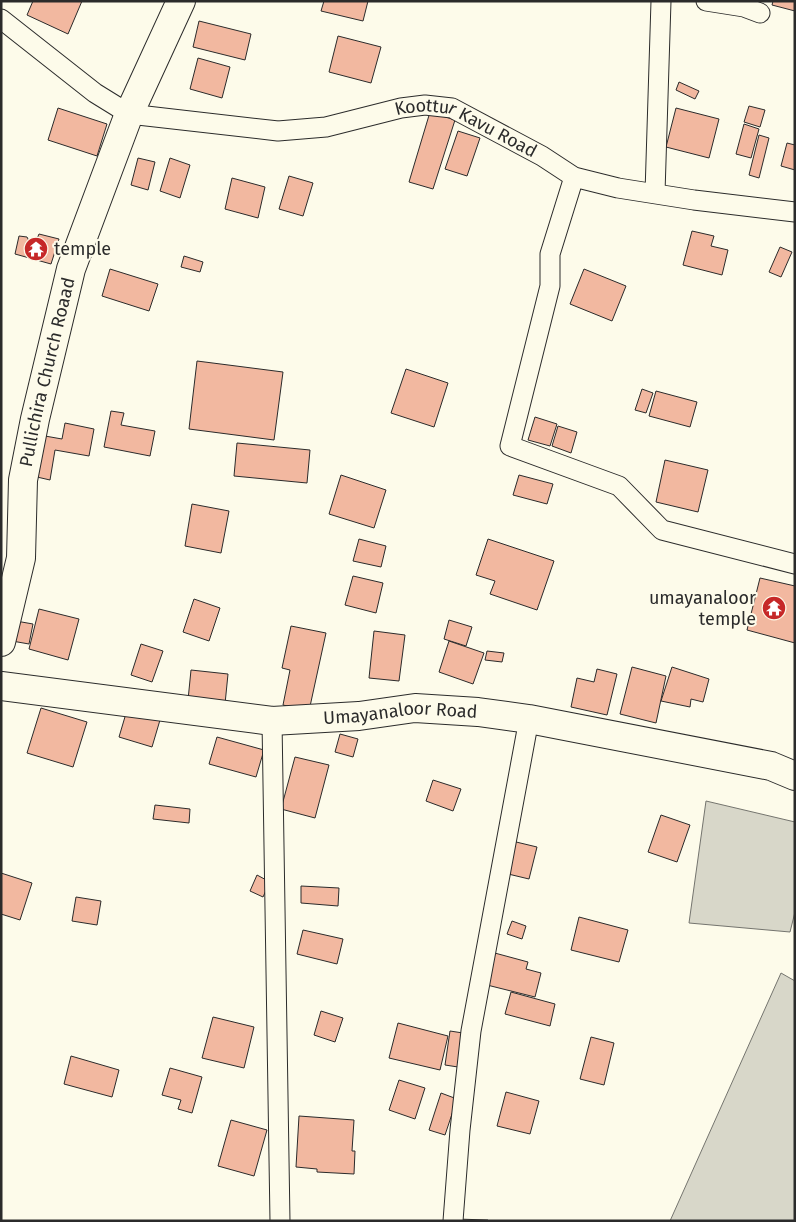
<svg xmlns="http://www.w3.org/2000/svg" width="796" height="1222" viewBox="0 0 796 1222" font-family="'Fira Sans',sans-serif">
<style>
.water{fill:#d8d7c9;stroke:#74746e}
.building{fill:#f2b8a0;stroke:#2b2b2b}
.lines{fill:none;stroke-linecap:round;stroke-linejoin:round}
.street-casing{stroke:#2b2b2b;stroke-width:21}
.secondary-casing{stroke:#2b2b2b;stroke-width:30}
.street{stroke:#fdfbea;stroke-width:19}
.secondary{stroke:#fdfbea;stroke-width:28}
.labels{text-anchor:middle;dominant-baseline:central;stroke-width:4;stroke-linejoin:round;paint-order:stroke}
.street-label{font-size:18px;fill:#2b2b2b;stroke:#fdfbea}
.poi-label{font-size:18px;fill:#2b2b2b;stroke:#fdfbea;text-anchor:start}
</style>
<rect width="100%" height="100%" fill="#fdfbea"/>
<g class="water">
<path d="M706 801 795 822V912L790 932 689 923Z"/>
<path d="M781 973 795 981V1221H670Z"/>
</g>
<g class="building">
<path d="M33 1H82L68 34 27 15Z"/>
<path d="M324 1H368L363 21 321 11Z"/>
<path d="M773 1H795V11L772 5Z"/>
<path d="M199 21 251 34 245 60 193 47Z"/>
<path d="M338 36 381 47 371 83 329 72Z"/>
<path d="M198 58 230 67 222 98 190 89Z"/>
<path d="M679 82 699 91 695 99 676 90Z"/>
<path d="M749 106 765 110 760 127 744 122Z"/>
<path d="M58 108 107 124 97 156 48 140Z"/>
<path d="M676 108 719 119 709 158 666 147Z"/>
<path d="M430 112 455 120 433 189 409 182Z"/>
<path d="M744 124 759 129 751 158 736 154Z"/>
<path d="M458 131 480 138 467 176 445 169Z"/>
<path d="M759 135 769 138 759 178 749 175Z"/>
<path d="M787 143 795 145V170L781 166Z"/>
<path d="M138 158 155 162 148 190 131 185Z"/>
<path d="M170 158 190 165 180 198 160 191Z"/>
<path d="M289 176 313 183 303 216 279 209Z"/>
<path d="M232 178 265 187 258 218 225 209Z"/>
<path d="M692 231 714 236 711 246 728 250 722 275 683 265Z"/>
<path d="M39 234 59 239 51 264 15 254 19 236 27 237 30 243 36 241Z"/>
<path d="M780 247 792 252 781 277 769 272Z"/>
<path d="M184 256 203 262 200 272 181 267Z"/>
<path d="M110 269 158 284 149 311 102 296Z"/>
<path d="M584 269 626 286 612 321 570 304Z"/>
<path d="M197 361 283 372 274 440 189 429Z"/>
<path d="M406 369 448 383 434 427 391 413Z"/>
<path d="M642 389 653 393 646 413 635 410Z"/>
<path d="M656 391 697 402 690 427 649 416Z"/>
<path d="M111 411 124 413 121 425 155 431 150 456 104 447Z"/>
<path d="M535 417 557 424 550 446 528 440Z"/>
<path d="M65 423 94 429 89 456 55 450 50 480 37 477 45 436 62 439Z"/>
<path d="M558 426 577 432 571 453 552 446Z"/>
<path d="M237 443 310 450 307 483 234 476Z"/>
<path d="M665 460 708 470 698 512 656 502Z"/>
<path d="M341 475 386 490 374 528 329 514Z"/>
<path d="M519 475 553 484 547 504 513 495Z"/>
<path d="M192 504 229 511 221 553 185 546Z"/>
<path d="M359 539 386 546 381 567 353 561Z"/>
<path d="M488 539 554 561 537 610 490 594 495 581 476 575Z"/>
<path d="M353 576 383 583 376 613 345 605Z"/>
<path d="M760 578 795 586V643L747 630Z"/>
<path d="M194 599 220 608 209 641 183 632Z"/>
<path d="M39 609 79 619 68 660 29 649Z"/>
<path d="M449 620 472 627 466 646 444 639Z"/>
<path d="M16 621 33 624 29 644 12 641Z"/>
<path d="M291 626 326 633 309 711 283 705 290 670 282 668Z"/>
<path d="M374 631 405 635 399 681 369 678Z"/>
<path d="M449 641 484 653 473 684 439 672Z"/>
<path d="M141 644 163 651 152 682 131 675Z"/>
<path d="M487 651 504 653 502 662 485 660Z"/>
<path d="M632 667 666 676 656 723 620 714Z"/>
<path d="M672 667 709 679 703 702 691 699 690 707 661 701Z"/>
<path d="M597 669 617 674 607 715 571 707 577 678 594 682Z"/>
<path d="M191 670 228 674 225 704 188 700Z"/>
<path d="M41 708 87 722 73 767 27 753Z"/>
<path d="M127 710 160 720 152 747 119 737Z"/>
<path d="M340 734 358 739 353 757 335 752Z"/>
<path d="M217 737 264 750 256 777 209 764Z"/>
<path d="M295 757 329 765 315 818 281 809Z"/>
<path d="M433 780 461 789 453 811 426 801Z"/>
<path d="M155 805 190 809 189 823 153 819Z"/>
<path d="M661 815 690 825 677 862 648 852Z"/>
<path d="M512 841 537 847 529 879 504 873Z"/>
<path d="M1 873 32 883 20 920 1 914Z"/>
<path d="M257 875 270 882 263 897 250 891Z"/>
<path d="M301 886 339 888 338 906 301 903Z"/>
<path d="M76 897 101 901 97 925 72 921Z"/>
<path d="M579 917 628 930 619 962 571 950Z"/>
<path d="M512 921 526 926 522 939 507 934Z"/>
<path d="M303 930 343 939 337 964 297 954Z"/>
<path d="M491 952 528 962 526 969 541 973 535 997 483 984Z"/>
<path d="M511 992 555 1004 550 1026 505 1014Z"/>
<path d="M321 1011 343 1018 335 1042 314 1035Z"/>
<path d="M213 1017 254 1027 244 1068 202 1058Z"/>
<path d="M398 1023 448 1036 440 1070 389 1058Z"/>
<path d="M450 1031 463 1033 458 1067 445 1065Z"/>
<path d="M591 1037 614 1043 604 1085 580 1079Z"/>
<path d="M71 1056 119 1070 112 1097 64 1084Z"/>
<path d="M170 1068 202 1077 192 1113 178 1109 181 1100 162 1095Z"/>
<path d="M399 1080 425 1088 415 1119 389 1110Z"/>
<path d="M506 1092 539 1101 530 1134 497 1126Z"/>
<path d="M441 1093 457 1099 445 1135 429 1130Z"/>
<path d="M299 1116 354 1120 352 1151H355L354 1174 317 1172V1169L296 1167Z"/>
<path d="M231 1120 267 1130 254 1176 218 1166Z"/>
<path d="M456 1219 488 1220V1221H456Z"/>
</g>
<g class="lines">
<g class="street-casing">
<g id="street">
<path d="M706 1 744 7 760 13"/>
<path id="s1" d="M1 19 95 93 129 114 278 131 326 127 401 108 425 105 452 108 542 156 574 177 618 188 694 200 795 212"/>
<path d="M574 177 550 254V286L510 446 619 486 662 530 795 564"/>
<path d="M655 193 661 1"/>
<path d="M272 721 280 1221"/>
<path d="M453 1221 460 1130 471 1031 529 719"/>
</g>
</g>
<g class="secondary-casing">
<g id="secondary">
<path id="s2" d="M1 642 21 558 23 480 35 419 71 269 129 114 181 1"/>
<path id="s3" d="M1 686 272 721 359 716 415 708 478 712 529 719 771 766 795 776"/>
</g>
</g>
<use href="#street" class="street"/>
<use href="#secondary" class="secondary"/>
</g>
<defs>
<g id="temple-disc" transform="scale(1.25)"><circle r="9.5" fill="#c62828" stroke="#fdfbea"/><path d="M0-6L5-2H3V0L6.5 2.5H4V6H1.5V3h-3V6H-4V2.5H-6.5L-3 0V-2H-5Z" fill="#fff"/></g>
</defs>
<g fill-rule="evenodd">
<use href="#temple-disc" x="36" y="249"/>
<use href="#temple-disc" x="774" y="608"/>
</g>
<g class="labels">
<g class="street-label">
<text stroke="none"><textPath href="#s1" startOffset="505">Koottur Kavu Road</textPath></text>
<text stroke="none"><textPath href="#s2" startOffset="275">Pullichira Church Roaad</textPath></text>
<text stroke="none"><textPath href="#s3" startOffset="402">Umayanaloor Road</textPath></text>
</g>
<g class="poi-label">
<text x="54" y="249">temple</text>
<text x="756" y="598" text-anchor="end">umayanaloor<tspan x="756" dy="21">temple</tspan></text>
</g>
</g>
<rect width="796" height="1222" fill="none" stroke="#2b2b2b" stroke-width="5"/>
</svg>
